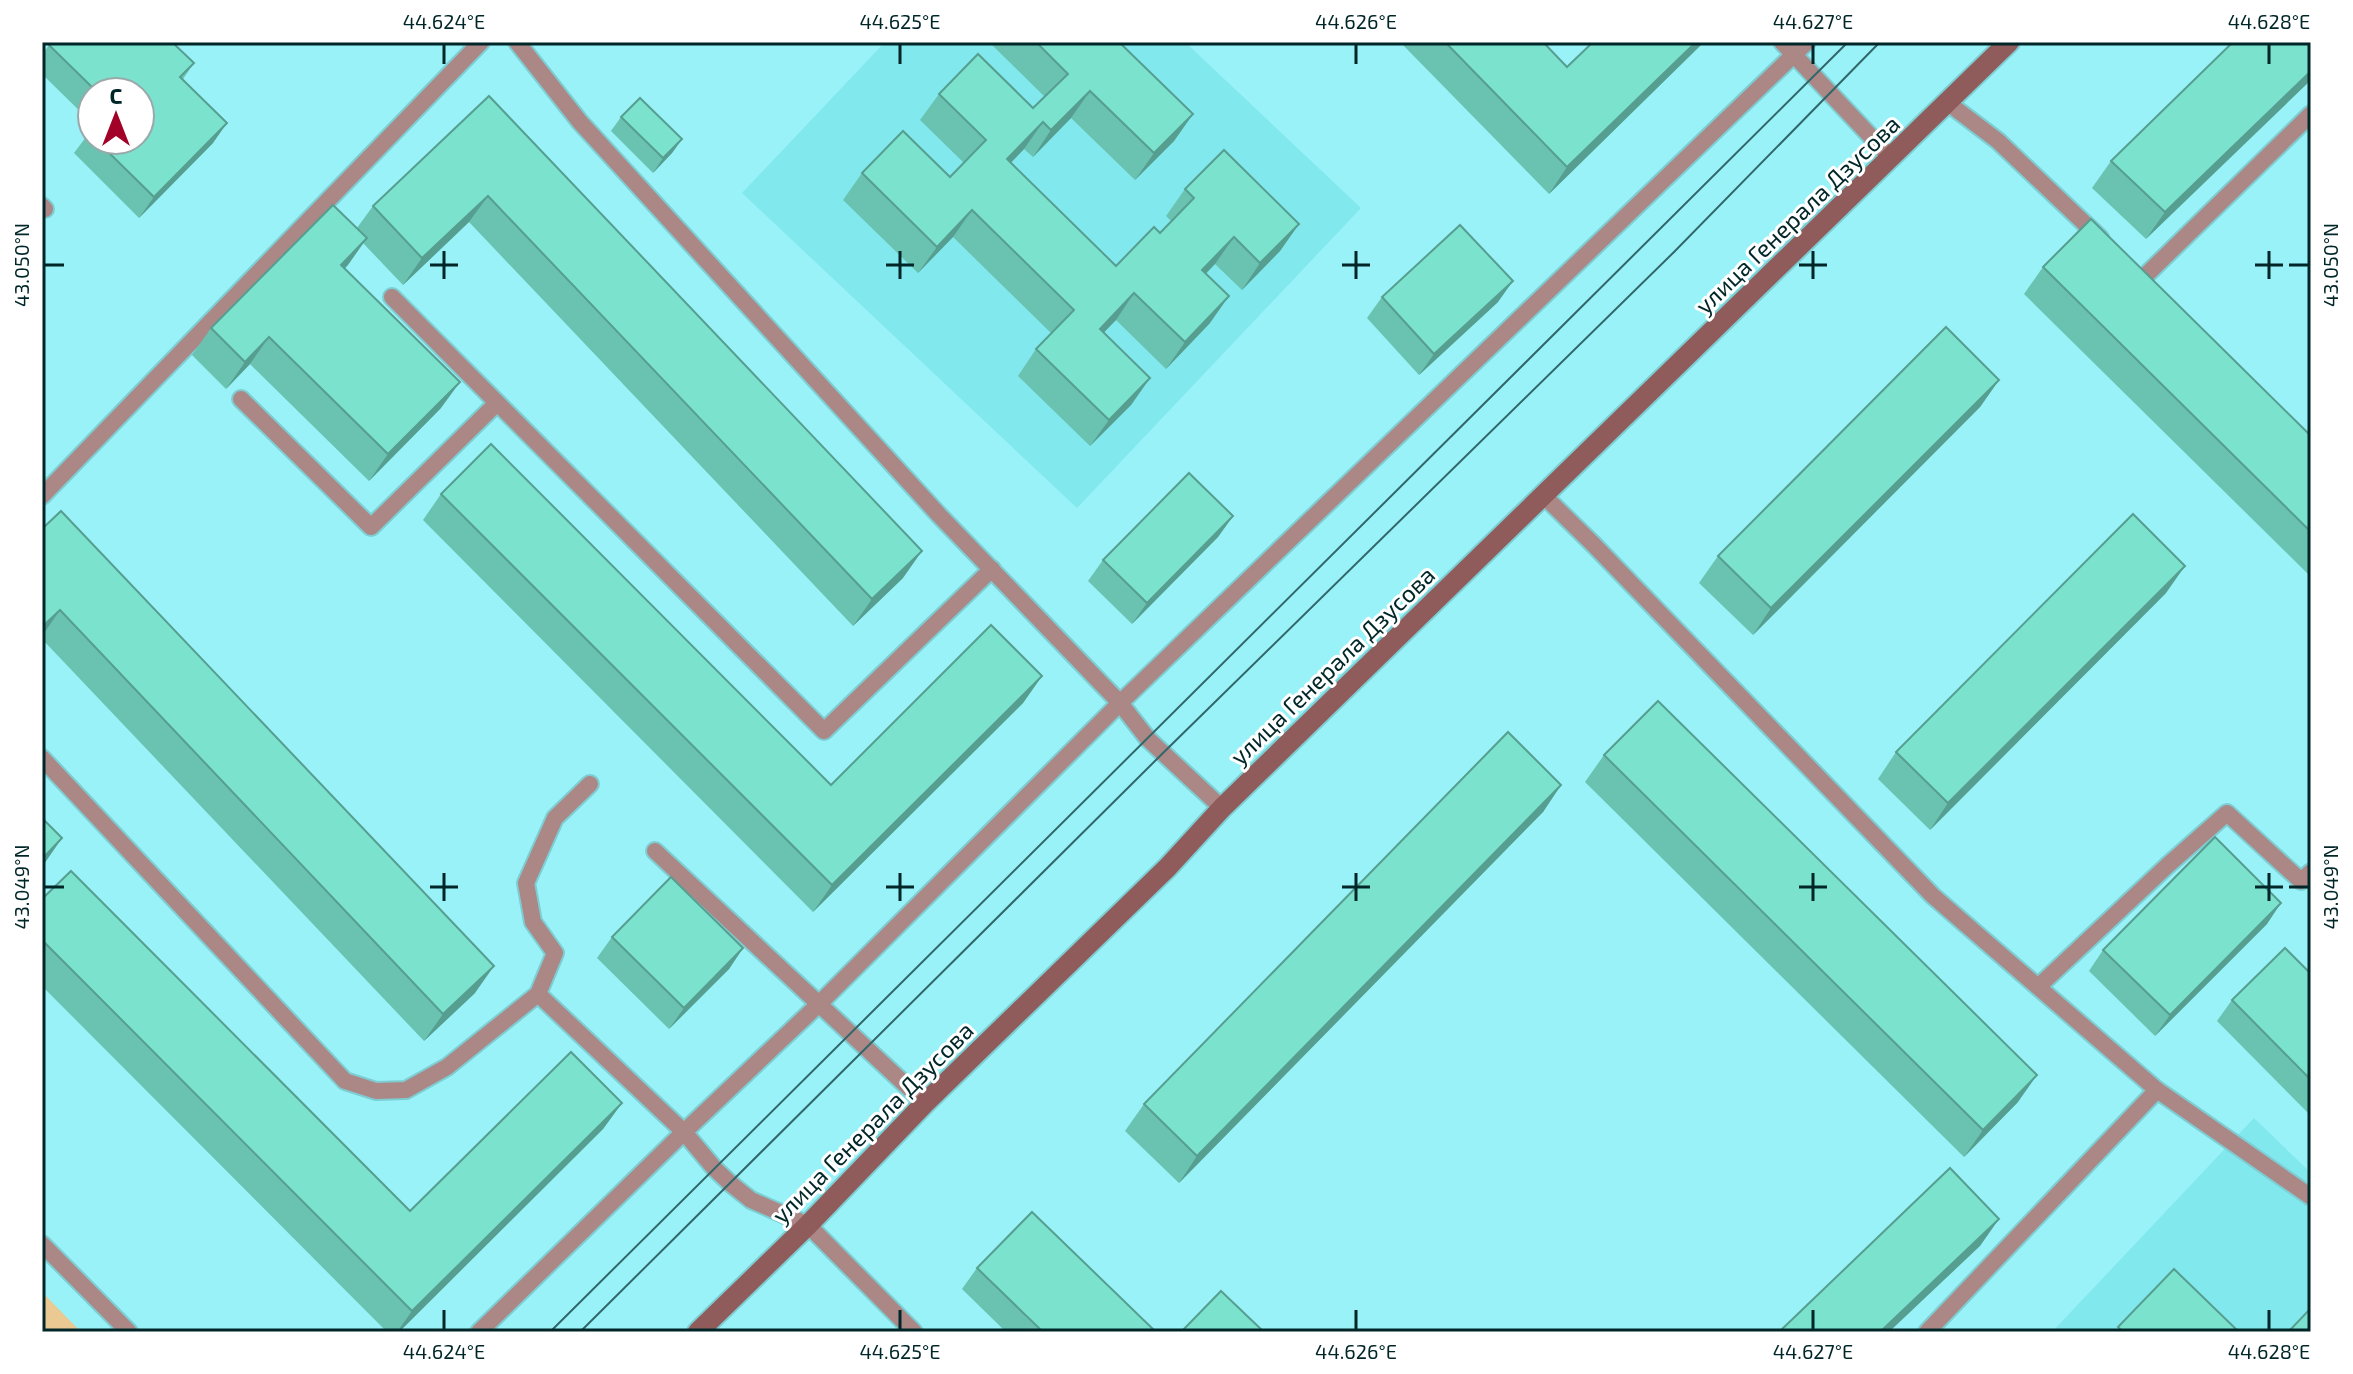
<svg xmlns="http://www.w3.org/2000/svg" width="2353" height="1374" viewBox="0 0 2353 1374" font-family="'Exo 2',sans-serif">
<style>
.built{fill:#81e8ed}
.green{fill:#eac993}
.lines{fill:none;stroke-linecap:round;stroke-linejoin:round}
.lane-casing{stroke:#7dcdd2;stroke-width:20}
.secondary-casing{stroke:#7dcdd2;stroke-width:24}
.lane{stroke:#ab8786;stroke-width:16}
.secondary{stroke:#8f5b5b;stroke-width:20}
.tram{stroke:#31676a;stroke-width:2}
.wall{fill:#6ac2b1}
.shaded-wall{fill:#569e90}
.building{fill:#7be2ce;stroke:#569e90;stroke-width:2}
.ticks{fill:none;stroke:#002628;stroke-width:3}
.labels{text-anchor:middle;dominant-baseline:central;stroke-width:6;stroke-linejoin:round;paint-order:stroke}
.street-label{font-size:24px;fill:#002628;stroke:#fff}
.neatline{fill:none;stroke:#002628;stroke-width:3}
.ticks-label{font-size:20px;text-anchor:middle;fill:#002628}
</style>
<rect width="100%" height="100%" fill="#99f2f7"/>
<g class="built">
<path d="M885 42H1185L1361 208 1077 508 742 193Z"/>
<path d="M2254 1118 2311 1173V1332H2052Z"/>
</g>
<path class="green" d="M42 1292 81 1332H42Z"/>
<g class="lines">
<g class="lane-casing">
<g id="lane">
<path d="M517 42 580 122 939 515 1120 703 1148 739 1222 808"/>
<path d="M1782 42 1891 158"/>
<path d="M1948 103 1998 141 2100 238"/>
<path d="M42 206 45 209"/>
<path d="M2143 278 2311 114"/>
<path d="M392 297 824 731 992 569"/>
<path d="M241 399 371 527 497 403"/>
<path d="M42 496 481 42"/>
<path d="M1544 496 1594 545 1933 896 2157 1090 1927 1332"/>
<path d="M42 758 345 1081 376 1091 406 1090 447 1067 538 994 684 1132 715 1169 731 1184 751 1200 808 1225 914 1332"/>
<path d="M655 851 925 1103"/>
<path d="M2039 986 2168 865 2227 813 2301 881 2311 872"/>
<path d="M538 994 555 953 533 922 526 883 555 818 590 784"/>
<path d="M2157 1090 2311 1197"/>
<path d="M42 1244 129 1332"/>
<path d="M479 1332 684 1132 820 1003 1120 703 1807 42"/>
</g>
</g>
<g class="secondary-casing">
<path id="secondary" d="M698 1332 808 1225 925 1103 1168 867 1222 808 2009 42"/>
</g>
<use href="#lane" class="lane"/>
<use href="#secondary" class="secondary"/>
<g class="tram">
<path d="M550 1332 1848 42"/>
<path d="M580 1332 1163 753 1674 252 1880 42"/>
</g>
</g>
<g class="wall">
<path d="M995 42H1119L1193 114 1174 141 1135 180 1071 118 1033 157 1024 149 1011 163 1116 266 1160 233 1171 221 1166 216 1185 189 1299 224 1280 251 1242 290 1215 264 1206 274 1210 323 1166 369 1116 320 1104 332 1150 378 1131 405 1090 446 1018 376 1036 349 1051 333 953 237 918 273 843 200 862 173 950 177 964 163 920 120 939 94 1033 108 1045 97 992 45Z"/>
<path d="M1400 42H1543L1567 67 1704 42 1549 194Z"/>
<path d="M2311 42 2146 239 2092 188 2111 161Z"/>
<path d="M49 45 194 63 183 79 213 143 139 218 74 153 92 129V140H140V92H92V123L42 74V55Z"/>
<path d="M489 96 903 578 853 626 469 222 403 285 363 243 345 268 441 408 369 481 250 364 226 389 192 355 211 328 357 228 373 206Z"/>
<path d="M621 117 682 139 672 153 653 173 611 131Z"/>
<path d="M2043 267 2311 436V577L2024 294Z"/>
<path d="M1382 297 1498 302 1419 375 1367 318Z"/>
<path d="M1999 380 1980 407 1753 635 1699 583 1718 556Z"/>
<path d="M441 494 831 785 1042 676 1023 703 813 912 423 520Z"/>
<path d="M1233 516 1218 537 1132 624 1088 581 1103 560Z"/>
<path d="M42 529 475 993 424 1041 42 639Z"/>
<path d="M2166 593 1930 830 1878 779 1896 752Z"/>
<path d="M1604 755 2018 1102 1964 1157 1585 782Z"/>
<path d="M1561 785 1543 812 1179 1183 1125 1131 1144 1104Z"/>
<path d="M42 899 410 1211 622 1103 603 1129 399 1332H387L42 986Z"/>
<path d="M2267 924 2155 1036 2089 971 2103 950Z"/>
<path d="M612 937 743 948 729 969 669 1029 597 958Z"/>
<path d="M2311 974V1110L2308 1113 2217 1021 2232 1000Z"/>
<path d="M977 1268 1156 1332H1006L962 1289Z"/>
</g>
<g class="shaded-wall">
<path d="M1696 42H1704L1549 194 1567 167Z"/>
<path d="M2311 71V80L2146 239 2165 212Z"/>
<path d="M1090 91 1071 118 1033 157 1051 130Z"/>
<path d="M1193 114 1174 141 1135 180 1154 153Z"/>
<path d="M1043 122 1024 149 988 186 1007 159Z"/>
<path d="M227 123 213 143 139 218 154 197Z"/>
<path d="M682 139 672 153 653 173 663 158Z"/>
<path d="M488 196 469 222 403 285 422 258Z"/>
<path d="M972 210 953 237 918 273 937 247Z"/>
<path d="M1299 224 1280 251 1242 290 1260 263Z"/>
<path d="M1234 237 1215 264 1183 296 1202 270Z"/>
<path d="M367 238 348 265 322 292 341 265Z"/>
<path d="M1513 281 1498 302 1419 375 1434 354Z"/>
<path d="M1134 293 1116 320 1081 356 1100 329Z"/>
<path d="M1229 296 1210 323 1166 369 1185 342Z"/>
<path d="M269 337 250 364 226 389 245 362Z"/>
<path d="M1150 378 1131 405 1090 446 1109 420Z"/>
<path d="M1999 380 1980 407 1753 635 1771 608Z"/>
<path d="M460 382 441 408 369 481 388 454Z"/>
<path d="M1233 516 1218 537 1132 624 1147 603Z"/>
<path d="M922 551 903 578 853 626 872 599Z"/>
<path d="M2185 566 2166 593 1930 830 1948 803Z"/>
<path d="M60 610 42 636V627Z"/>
<path d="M1042 676 1023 703 813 912 832 885Z"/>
<path d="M1561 785 1543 812 1179 1183 1197 1156Z"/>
<path d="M62 838 42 867V859Z"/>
<path d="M2281 903 2267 924 2155 1036 2170 1015Z"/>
<path d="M743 948 729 969 669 1029 684 1008Z"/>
<path d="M494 966 475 993 424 1041 443 1014Z"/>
<path d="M2037 1075 2018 1102 1964 1157 1983 1130Z"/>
<path d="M622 1103 603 1129 399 1332H397L412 1311Z"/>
<path d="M1999 1219 1980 1246 1889 1332H1880Z"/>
</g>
<g class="building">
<path d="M52 42H172L194 63 180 77 227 123 154 197 96 140H140V92H97L49 45Z"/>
<path d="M1036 42H1119L1193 114 1154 153 1090 91 1051 130 1043 122 1007 159 1116 266 1154 227 1160 233 1194 198 1185 189 1224 150 1299 224 1260 263 1234 237 1202 270 1229 296 1185 342 1134 293 1100 329 1150 378 1109 420 1036 349 1074 310 972 210 937 247 862 173 903 131 950 177 986 140 939 94 978 54 1033 108 1068 74Z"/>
<path d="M1445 42H1543L1567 67 1593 42H1696L1567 167Z"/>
<path d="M2233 42H2311V71L2165 212 2111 161Z"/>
<path d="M489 96 922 551 872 599 488 196 422 258 373 206Z"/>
<path d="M640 98 682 139 663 158 621 117Z"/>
<path d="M333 205 367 238 341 265 460 382 388 454 269 337 245 362 211 328Z"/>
<path d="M2091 219 2311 436V532L2043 267Z"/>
<path d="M1460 225 1513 281 1434 354 1382 297Z"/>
<path d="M1946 327 1999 380 1771 608 1718 556Z"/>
<path d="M491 444 831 785 991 625 1042 676 832 885 441 494Z"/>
<path d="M1189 473 1233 516 1147 603 1103 560Z"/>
<path d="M61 511 494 966 443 1014 60 610 42 627V529Z"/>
<path d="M2133 514 2185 566 1948 803 1896 752Z"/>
<path d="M1658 701 2037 1075 1983 1130 1604 755Z"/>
<path d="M1508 732 1561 785 1197 1156 1144 1104Z"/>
<path d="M42 818 62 838 42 859Z"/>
<path d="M2215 837 2281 903 2170 1015 2103 950Z"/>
<path d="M71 871 410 1211 571 1052 622 1103 412 1311 42 940V899Z"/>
<path d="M671 877 743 948 684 1008 612 937Z"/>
<path d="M2285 948 2311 974V1080L2232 1000Z"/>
<path d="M1950 1168 1999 1219 1880 1332H1779Z"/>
<path d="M1032 1212 1156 1332H1043L977 1268Z"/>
<path d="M2174 1269 2239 1332H2123L2118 1327Z"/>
<path d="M1221 1291 1264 1332H1181Z"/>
<path d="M2311 1308V1332H2288Z"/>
</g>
<path class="ticks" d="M444 44V64M900 44V64M1356 44V64M1813 44V64M2269 44V64M444 251V279M900 251V279M1356 251V279M1813 251V279M2269 251V279M44 265H64M430 265H458M886 265H914M1342 265H1370M1799 265H1827M2255 265H2283M2289 265H2309M444 873V901M900 873V901M1356 873V901M1813 873V901M2269 873V901M44 887H64M430 887H458M886 887H914M1342 887H1370M1799 887H1827M2255 887H2283M2289 887H2309M444 1310V1330M900 1310V1330M1356 1310V1330M1813 1310V1330M2269 1310V1330"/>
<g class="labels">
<g class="street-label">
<text transform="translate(1797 214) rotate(-44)">улица Генерала Дзусова</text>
<text transform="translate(1332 665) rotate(-44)">улица Генерала Дзусова</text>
<text transform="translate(872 1122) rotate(-45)">улица Генерала Дзусова</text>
</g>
</g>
<rect width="2353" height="1374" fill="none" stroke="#ffffff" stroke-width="88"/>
<g transform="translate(116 116)"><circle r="38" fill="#ffffff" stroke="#99a8a9" stroke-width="2"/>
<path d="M0-6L14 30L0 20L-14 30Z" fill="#a20227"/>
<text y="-12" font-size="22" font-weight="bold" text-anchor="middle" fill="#002628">С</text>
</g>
<rect x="44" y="44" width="2265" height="1286" class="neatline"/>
<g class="ticks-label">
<text x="444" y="29">44.624°E</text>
<text x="900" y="29">44.625°E</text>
<text x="1356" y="29">44.626°E</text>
<text x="1813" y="29">44.627°E</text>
<text x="2269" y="29">44.628°E</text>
<text transform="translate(22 265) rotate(-90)" y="7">43.050°N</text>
<text transform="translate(2331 265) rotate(-90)" y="7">43.050°N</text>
<text transform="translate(22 887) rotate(-90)" y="7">43.049°N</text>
<text transform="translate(2331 887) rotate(-90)" y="7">43.049°N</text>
<text x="444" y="1359">44.624°E</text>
<text x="900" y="1359">44.625°E</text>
<text x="1356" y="1359">44.626°E</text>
<text x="1813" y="1359">44.627°E</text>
<text x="2269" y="1359">44.628°E</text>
</g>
</svg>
